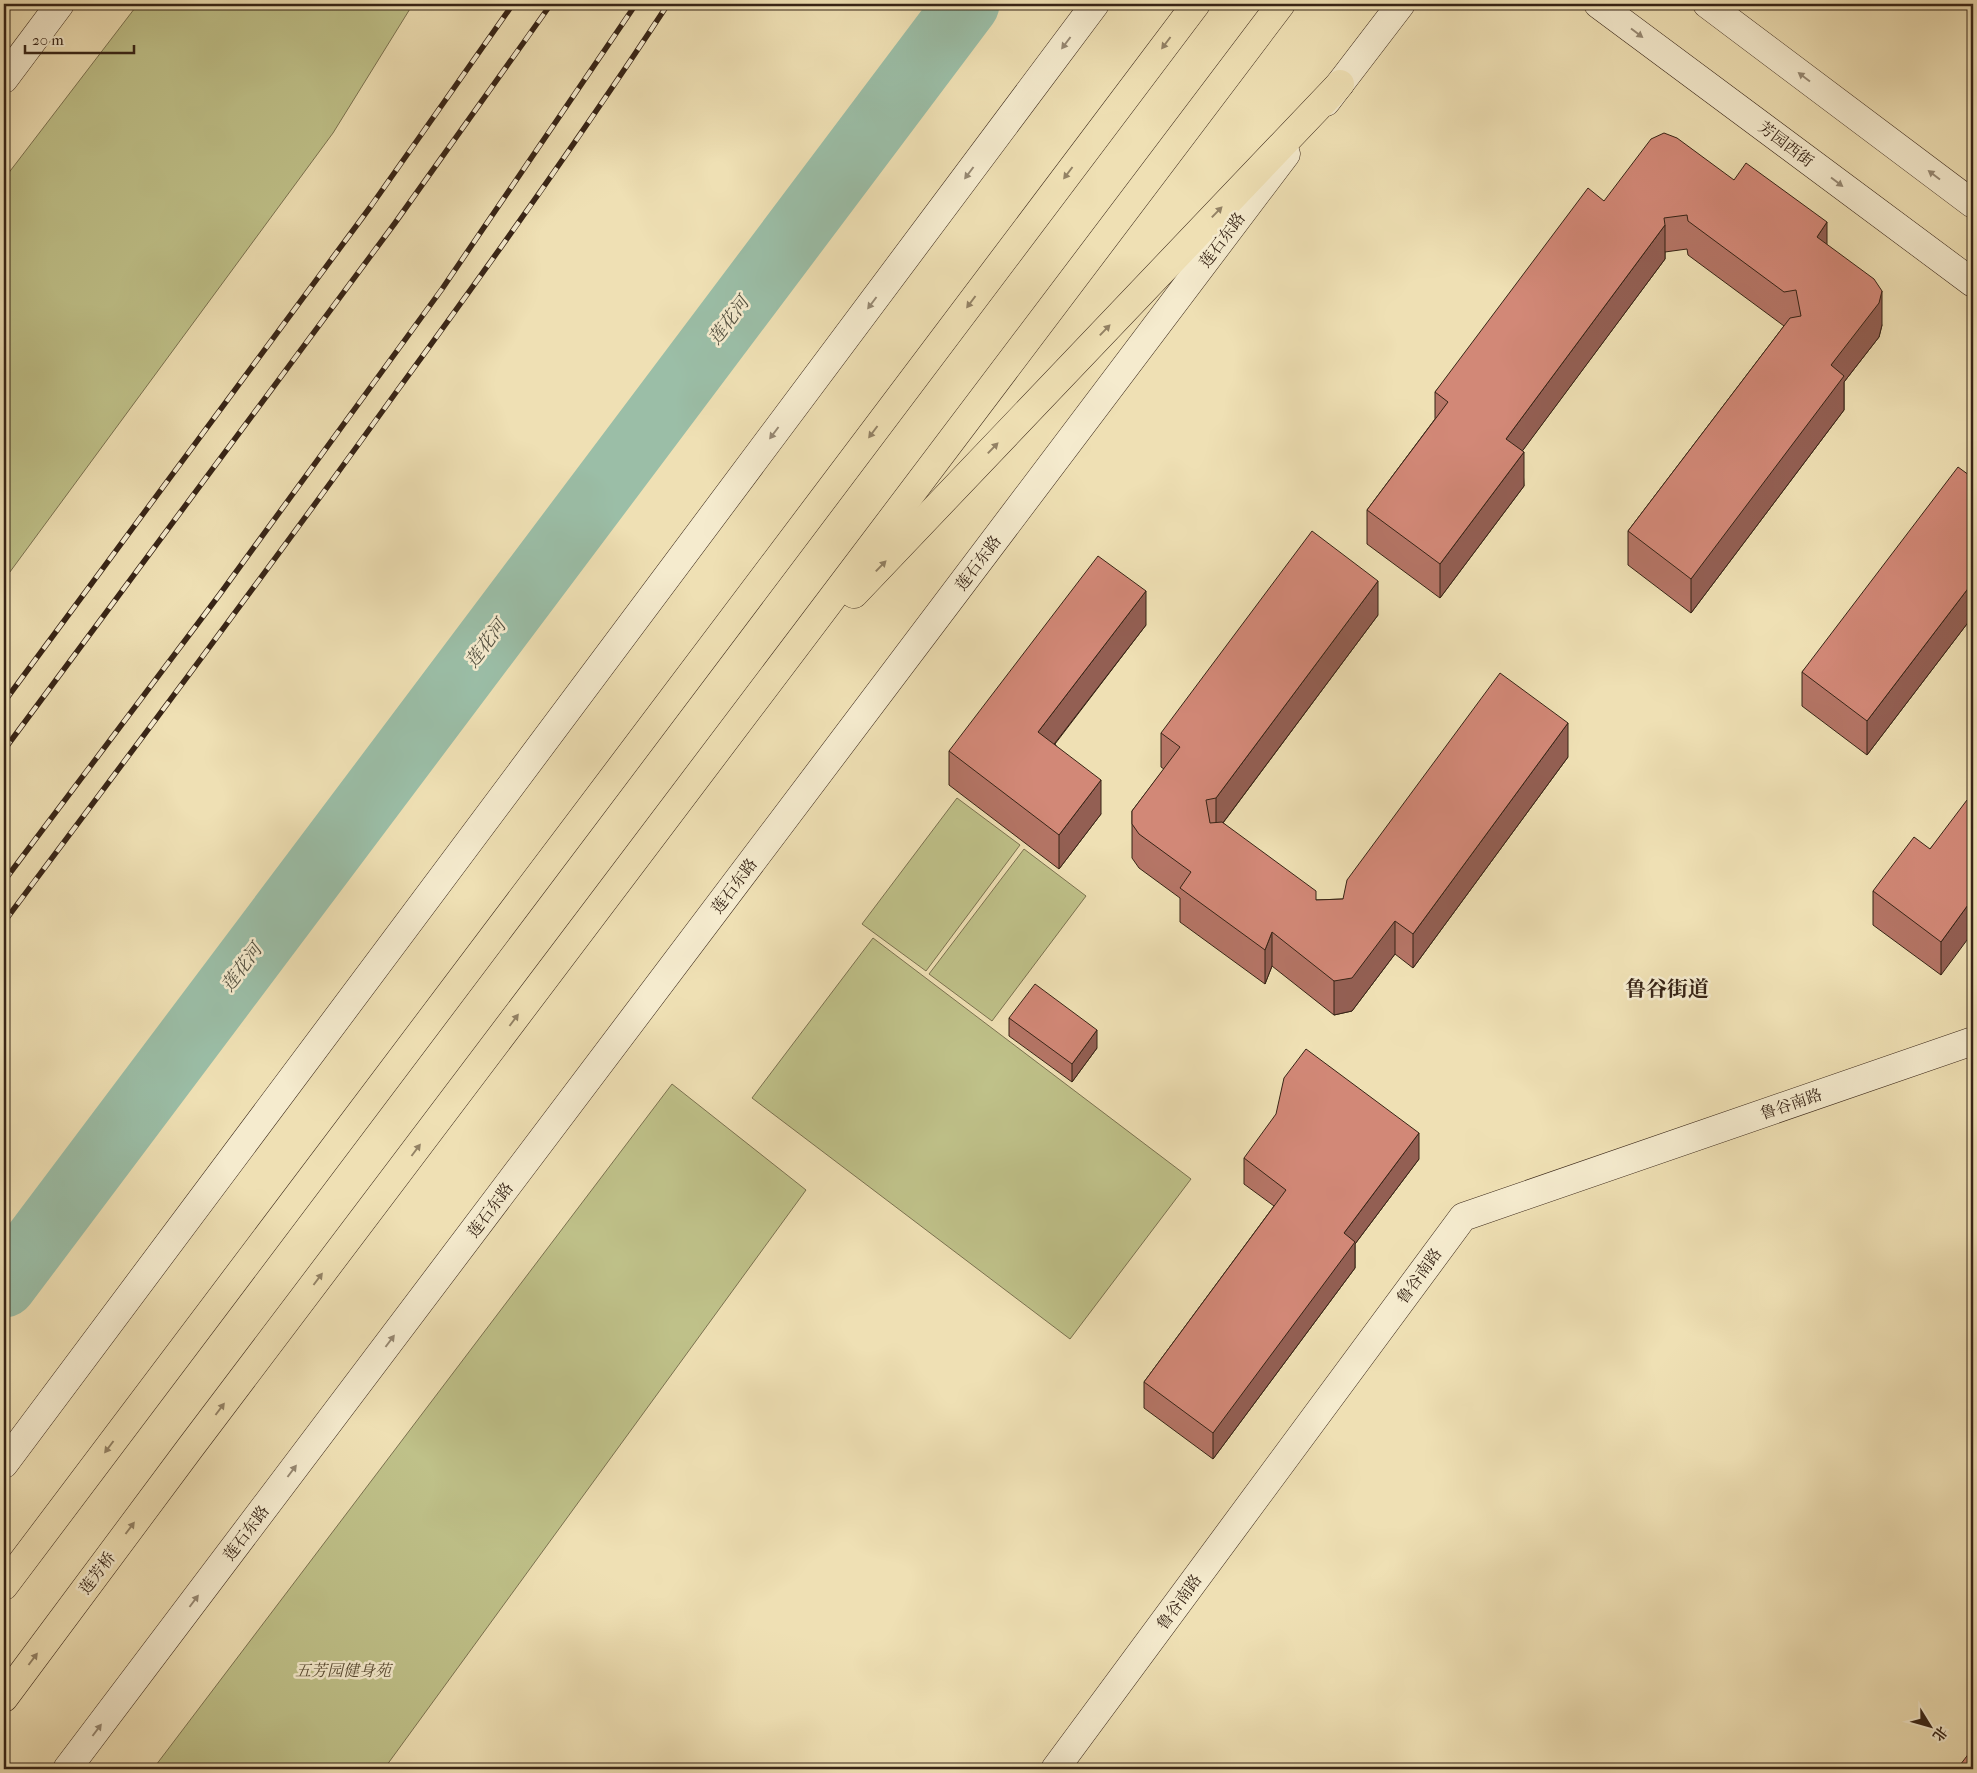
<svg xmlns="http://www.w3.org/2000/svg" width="1977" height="1773" viewBox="0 0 1977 1773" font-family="'IM FELL French Canon','Noto Serif SC',serif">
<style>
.green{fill:#bfc189;stroke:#7b7250}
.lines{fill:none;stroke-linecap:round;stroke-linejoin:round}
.river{stroke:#9bbea7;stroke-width:65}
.secondary-casing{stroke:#372416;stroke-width:29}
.highway-casing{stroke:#372416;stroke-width:29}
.secondary{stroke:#f5ebce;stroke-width:28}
.highway{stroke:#efe0b4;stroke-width:28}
.rail-casing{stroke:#372416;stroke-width:5.5}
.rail{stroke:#f5ebce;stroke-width:4;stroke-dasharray:11;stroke-linecap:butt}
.wall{fill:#b57566;stroke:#372416}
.shaded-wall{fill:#935f53;stroke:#372416}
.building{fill:#d28877;stroke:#372416}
.oneway{fill:#968872}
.oneway2{fill:#938265}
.labels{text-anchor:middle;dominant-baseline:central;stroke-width:5;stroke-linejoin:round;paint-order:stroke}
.street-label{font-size:16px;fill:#372416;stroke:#f5ebce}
.park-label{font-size:16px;font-style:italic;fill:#594b33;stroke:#f5ebce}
.water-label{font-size:18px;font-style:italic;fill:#555242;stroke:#f5ebce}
.district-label{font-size:21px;font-weight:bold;fill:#372416;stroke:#f5ebce}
</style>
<rect width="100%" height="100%" fill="#efe0b4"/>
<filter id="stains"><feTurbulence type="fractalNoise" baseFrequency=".004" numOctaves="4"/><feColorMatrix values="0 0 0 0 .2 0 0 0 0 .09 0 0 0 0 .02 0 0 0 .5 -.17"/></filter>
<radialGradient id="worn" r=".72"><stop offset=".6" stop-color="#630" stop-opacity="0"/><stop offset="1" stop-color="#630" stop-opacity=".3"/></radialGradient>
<g class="green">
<path d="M138 4H413L333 133 4 580V179Z"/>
<path d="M957 798 1020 845 926 971 862 924Z"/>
<path d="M1024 849 1086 896 992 1021 929 974Z"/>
<path d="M873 938 1191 1179 1070 1339 752 1098Z"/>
<path d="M672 1084 806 1190 384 1769H153Z"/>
</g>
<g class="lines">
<path class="river" d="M4 1285 967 4"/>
<g class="secondary-casing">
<g id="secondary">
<path d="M1598 4 1973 283"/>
<path d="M1707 4 1973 204"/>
<path d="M4 79 60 4"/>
<path d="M1326 102 1401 4"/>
<path d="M4 1464 1095 4"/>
<path d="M67 1769 1286 154"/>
<path d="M1055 1769 1463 1217 1973 1041"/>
</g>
</g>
<g class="highway-casing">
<g id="highway">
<path d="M854 594 1340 84"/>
<path d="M4 1586 1196 4"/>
<path d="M4 1698 190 1448 1281 4"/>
</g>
</g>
<use href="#secondary" class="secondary"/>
<use href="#highway" class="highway"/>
<g class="rail-casing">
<g id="rail">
<path d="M4 702 371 206 513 4"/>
<path d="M4 750 395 223 551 4"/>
<path d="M4 881 220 594 442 289 636 4"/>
<path d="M4 922C136 746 268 570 397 391 490 264 582 135 668 4"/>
</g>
</g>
<use href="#rail" class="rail"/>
</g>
<g class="wall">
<path d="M1734 180 1827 245 1882 325 1879 337 1844 382V410L1691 613 1628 565V531L1784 326 1688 255 1687 249 1665 252V259L1522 451 1524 486 1440 598 1367 544V510L1435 419V392L1604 201Z"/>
<path d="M1973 478V616L1867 755 1802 706V672Z"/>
<path d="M1378 615 1223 823 1316 900 1343 899 1568 757 1413 968 1395 954 1352 1011 1334 1015 1272 966 1265 984 1180 922V898L1139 868 1132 858V811L1164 769 1161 767V733Z"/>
<path d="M1146 625 1055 744 1101 814 1059 869 949 785V751Z"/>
<path d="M1973 800 1941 975 1873 925V891L1930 849Z"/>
<path d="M1009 1018 1097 1048 1072 1082 1009 1036Z"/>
<path d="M1244 1158 1419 1159 1355 1244V1268L1213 1459 1144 1408V1382L1274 1206 1244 1184Z"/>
</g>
<g class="shaded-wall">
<path d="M1827 222V256L1817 237Z"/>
<path d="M1665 225V259L1506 473V439Z"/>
<path d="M1882 291V325L1879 337 1844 382V410L1691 613V579L1831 365Z"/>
<path d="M1524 452V486L1440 598V564Z"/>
<path d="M1378 581V615L1216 832V798Z"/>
<path d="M1973 582V616L1867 755V721Z"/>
<path d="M1146 591V625L1038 765V732Z"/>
<path d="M1568 723V757L1413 968V934Z"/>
<path d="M1101 780V814L1059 869V835Z"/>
<path d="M1973 898V932L1941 975V942Z"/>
<path d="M1395 921V954L1352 1011 1334 1015V981Z"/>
<path d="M1272 932V966L1265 984V950Z"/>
<path d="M1097 1030V1048L1072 1082V1064Z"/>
<path d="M1419 1133V1159L1355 1244V1268L1213 1459V1433L1344 1233Z"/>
</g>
<g class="building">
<path d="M1664 133 1677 138 1734 180 1746 163 1827 222 1817 237 1874 279 1882 291 1879 303 1831 365 1844 376 1691 579 1628 531 1790 318 1801 316 1796 290 1784 292 1688 221 1687 215 1664 218 1665 225 1506 439 1524 452 1440 564 1367 510 1448 402 1435 392 1588 188 1604 201 1651 139Z"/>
<path d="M1958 467 1973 478V582L1867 721 1802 672Z"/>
<path d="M1312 531 1378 581 1216 798 1206 800 1210 823 1222 822 1316 891V900L1343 899 1347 880 1500 673 1568 723 1413 934 1395 921 1352 978 1334 981 1272 932 1265 950 1180 888 1191 872 1139 834 1132 824V811L1180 747 1161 733Z"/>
<path d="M1098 556 1146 591 1038 732 1101 780 1059 835 949 751Z"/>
<path d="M1967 800H1973V898L1941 942 1873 891 1914 837 1930 849Z"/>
<path d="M1035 984 1097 1030 1072 1064 1009 1018Z"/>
<path d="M1306 1049 1419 1133 1344 1233 1355 1242 1213 1433 1144 1382 1286 1190 1244 1158 1276 1114 1284 1078Z"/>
<path d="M1973 1748V1769H1957Z"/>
</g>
<defs><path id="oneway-solid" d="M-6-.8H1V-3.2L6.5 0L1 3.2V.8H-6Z" transform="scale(1.25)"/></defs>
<g class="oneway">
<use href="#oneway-solid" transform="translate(1637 33) rotate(37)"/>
<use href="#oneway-solid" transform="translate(1066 43) rotate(127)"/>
<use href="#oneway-solid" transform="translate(1804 77) rotate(-143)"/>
<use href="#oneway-solid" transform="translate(969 173) rotate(127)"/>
<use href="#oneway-solid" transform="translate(1934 175) rotate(-143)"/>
<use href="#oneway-solid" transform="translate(1837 182) rotate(37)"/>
<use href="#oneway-solid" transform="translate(872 303) rotate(127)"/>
<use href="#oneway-solid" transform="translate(774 433) rotate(127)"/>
<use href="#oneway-solid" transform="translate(390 1341) rotate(-53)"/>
<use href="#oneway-solid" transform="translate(292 1471) rotate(-53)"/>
<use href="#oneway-solid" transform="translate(194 1601) rotate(-53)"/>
<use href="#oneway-solid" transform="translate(97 1730) rotate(-53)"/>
</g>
<g class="oneway2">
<use href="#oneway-solid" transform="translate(1166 43) rotate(127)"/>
<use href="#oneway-solid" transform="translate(1068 173) rotate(127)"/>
<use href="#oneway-solid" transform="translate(1217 212) rotate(-46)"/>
<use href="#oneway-solid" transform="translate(971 302) rotate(127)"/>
<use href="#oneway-solid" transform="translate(1105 330) rotate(-46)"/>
<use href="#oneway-solid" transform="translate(873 432) rotate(127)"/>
<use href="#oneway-solid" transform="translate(993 448) rotate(-46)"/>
<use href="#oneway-solid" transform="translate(881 566) rotate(-46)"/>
<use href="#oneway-solid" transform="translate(514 1020) rotate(-53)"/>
<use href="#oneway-solid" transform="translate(416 1150) rotate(-53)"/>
<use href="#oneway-solid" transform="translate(318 1279) rotate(-53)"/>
<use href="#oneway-solid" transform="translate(220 1409) rotate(-53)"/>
<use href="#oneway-solid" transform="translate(109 1447) rotate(127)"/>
<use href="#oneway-solid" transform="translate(130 1528) rotate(-53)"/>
<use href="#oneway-solid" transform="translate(33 1659) rotate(-53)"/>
</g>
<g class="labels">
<g class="street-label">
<text transform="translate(1786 144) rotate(37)">芳园西街</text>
<text transform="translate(1222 240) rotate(-53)">莲石东路</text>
<text transform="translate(978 563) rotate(-53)">莲石东路</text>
<text transform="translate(734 886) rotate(-53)">莲石东路</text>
<text transform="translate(1791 1104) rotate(-19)">鲁谷南路</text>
<text transform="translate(490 1210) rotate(-53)">莲石东路</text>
<text transform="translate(1419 1276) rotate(-54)">鲁谷南路</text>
<text transform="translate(246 1533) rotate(-53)">莲石东路</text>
<text transform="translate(97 1573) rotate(-53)">莲芳桥</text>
<text transform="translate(1179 1602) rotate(-54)">鲁谷南路</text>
</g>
<g class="park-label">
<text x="343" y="1670">五芳园健身苑</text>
</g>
<g class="water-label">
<text transform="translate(729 321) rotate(-53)">莲花河</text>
<text transform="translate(486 644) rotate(-53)">莲花河</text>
<text transform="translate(242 968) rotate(-53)">莲花河</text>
</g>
<g class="district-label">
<text x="1667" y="989">鲁谷街道</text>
</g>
</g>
<rect width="1977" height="1773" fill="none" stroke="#efe0b4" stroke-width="20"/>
<rect x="5" y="5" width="1967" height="1763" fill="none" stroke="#372416" stroke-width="2.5"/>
<rect x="10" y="10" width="1957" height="1753" fill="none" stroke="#372416"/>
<g transform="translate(1930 1726) rotate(127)" stroke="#f5ebce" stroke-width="4" paint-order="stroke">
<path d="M0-4L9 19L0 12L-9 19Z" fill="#372416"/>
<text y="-8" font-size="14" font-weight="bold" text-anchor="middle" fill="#372416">北</text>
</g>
<path d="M25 45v8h109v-8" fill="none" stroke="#372416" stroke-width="2.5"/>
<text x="32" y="45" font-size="15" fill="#372416" stroke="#f5ebce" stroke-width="4" paint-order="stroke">20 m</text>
<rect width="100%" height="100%" filter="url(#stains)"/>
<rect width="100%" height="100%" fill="url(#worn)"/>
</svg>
